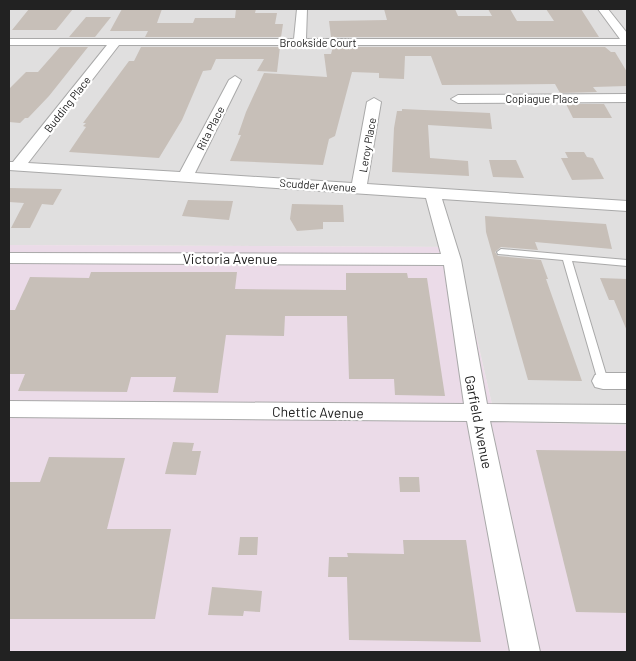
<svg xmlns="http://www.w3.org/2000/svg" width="636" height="661" viewBox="0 0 636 661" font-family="Barlow,sans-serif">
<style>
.residential{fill:#e0dfdf}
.industrial{fill:#ebdbe8}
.building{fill:#c7bfb8}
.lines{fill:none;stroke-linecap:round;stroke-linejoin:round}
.lane-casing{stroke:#a9a9a9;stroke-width:2}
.street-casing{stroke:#a9a9a9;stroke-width:2}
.lane{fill:#fff;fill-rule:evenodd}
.street{fill:#fff;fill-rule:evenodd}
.labels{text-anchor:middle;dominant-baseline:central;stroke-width:4.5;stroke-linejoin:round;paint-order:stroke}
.far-street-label{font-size:11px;fill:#222;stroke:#fff}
.street-label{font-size:14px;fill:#222;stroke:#fff}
</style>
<rect width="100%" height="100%" fill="#f2efe9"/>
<path class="residential" d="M9 9H627V425L496 422 456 247 9 245Z"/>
<path class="industrial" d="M9 245 456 247 496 422 627 425V652H9Z"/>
<g class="building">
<path d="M29 9H73L56 30H12Z"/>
<path d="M122 9H162L157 23H193L195 18H235L236 9H256L255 13H277L275 24H283L281 37H145L148 31H110Z"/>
<path d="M384 9H455L458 16H492L488 9H510L517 21H554L546 9H581L599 37H331L329 21 387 20Z"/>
<path d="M86 17H111L95 37H69Z"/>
<path d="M60 47H88L49 96 28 118H25L20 123 9 122V89L26 72H38Z"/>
<path d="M141 47H280L277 72 257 71 264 59H216L211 70 203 71 182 120 159 158 69 152 86 127 83 126 86 123H83L129 61H134Z"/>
<path d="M333 47H605L611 52H615L627 72V86L593 87 597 92 560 93 555 84 442 85 431 56H405L404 79 379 78V73L352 72 335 136 329 139 323 165 230 161 241 135H238L246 112 264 73 327 77 324 54H331Z"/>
<path d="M566 104H604L612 118H573Z"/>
<path d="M402 109 490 113 492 129 428 125 430 158 468 161 469 176 392 172 394 128 397 111H402Z"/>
<path d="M565 152H584L587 157 593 158 604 179 572 180 561 158H568Z"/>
<path d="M489 160H516L524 178 493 177Z"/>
<path d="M9 188 62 189 53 205 42 204 30 228H11L24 203 9 202Z"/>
<path d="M188 200 233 201 229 220 182 216Z"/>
<path d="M292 204 343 205 344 222H323V229L297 231 290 219Z"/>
<path d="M485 216 606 224 612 249 535 242 538 250 501 247 495 252 498 256 541 260 548 279H546L582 381 528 380 486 232Z"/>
<path d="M91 272H237L235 289 346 290V273H407L408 278H427L445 396 395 395 394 379H349L347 316H285L284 336 226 335 218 393 173 392 176 377H131L127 392 18 391 25 374H9V310H15L30 277 89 278Z"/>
<path d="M600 278 627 279V331L614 300H609Z"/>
<path d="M173 442 194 443 192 451H201L196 475 165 474Z"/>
<path d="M536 450 627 451V613L576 612Z"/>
<path d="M49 457 125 458 107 529H171L155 619H9V482H40Z"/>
<path d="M399 477H419L420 492H400Z"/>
<path d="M240 537H258L257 555H238Z"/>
<path d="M403 540H466L481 642 349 640 347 577H328L329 557H348L347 553 404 554Z"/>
<path d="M212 587 262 591 260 612 244 611 243 616 208 615Z"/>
</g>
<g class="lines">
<g class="lane-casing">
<path id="lane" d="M501 249 627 260V266L572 261 608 381 607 384H599L598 381 563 260 498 254 497 252Z"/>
</g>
<g class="street-casing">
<g id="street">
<path d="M297 9H307L306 39H620L598 9H608L627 33V45H119L28 163 180 172 229 80 235 76 241 80 195 173 352 183 367 102 374 98 381 102 367 184 627 201V211L442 199 461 260 487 404 627 405V423L490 421 540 652H510L467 421 9 417V401L464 404 444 265 9 263V253L441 254 426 198 9 170V162H13L107 45H9V39H294Z"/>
<path d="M627 94V102L458 103 451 99 458 95Z"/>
<path d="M603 373H627V389H603L595 387 592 381 595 375Z"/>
</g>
</g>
<use href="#lane" class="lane"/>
<use href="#street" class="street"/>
</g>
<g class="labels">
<g class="far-street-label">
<text x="318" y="42">Brookside Court</text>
<text x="542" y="98">Copiague Place</text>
<text transform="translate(67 104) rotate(-52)">Budding Place</text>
<text transform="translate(210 128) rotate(-63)">Rita Place</text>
<text transform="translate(367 145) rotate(-80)">Leroy Place</text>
<text transform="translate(318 185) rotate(4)">Scudder Avenue</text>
</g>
<g class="street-label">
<text x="230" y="258">Victoria Avenue</text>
<text transform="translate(318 412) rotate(1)">Chettic Avenue</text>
<text transform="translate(479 422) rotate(79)">Garfield Avenue</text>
</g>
</g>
<rect width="636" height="661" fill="none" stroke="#222222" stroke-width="20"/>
</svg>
